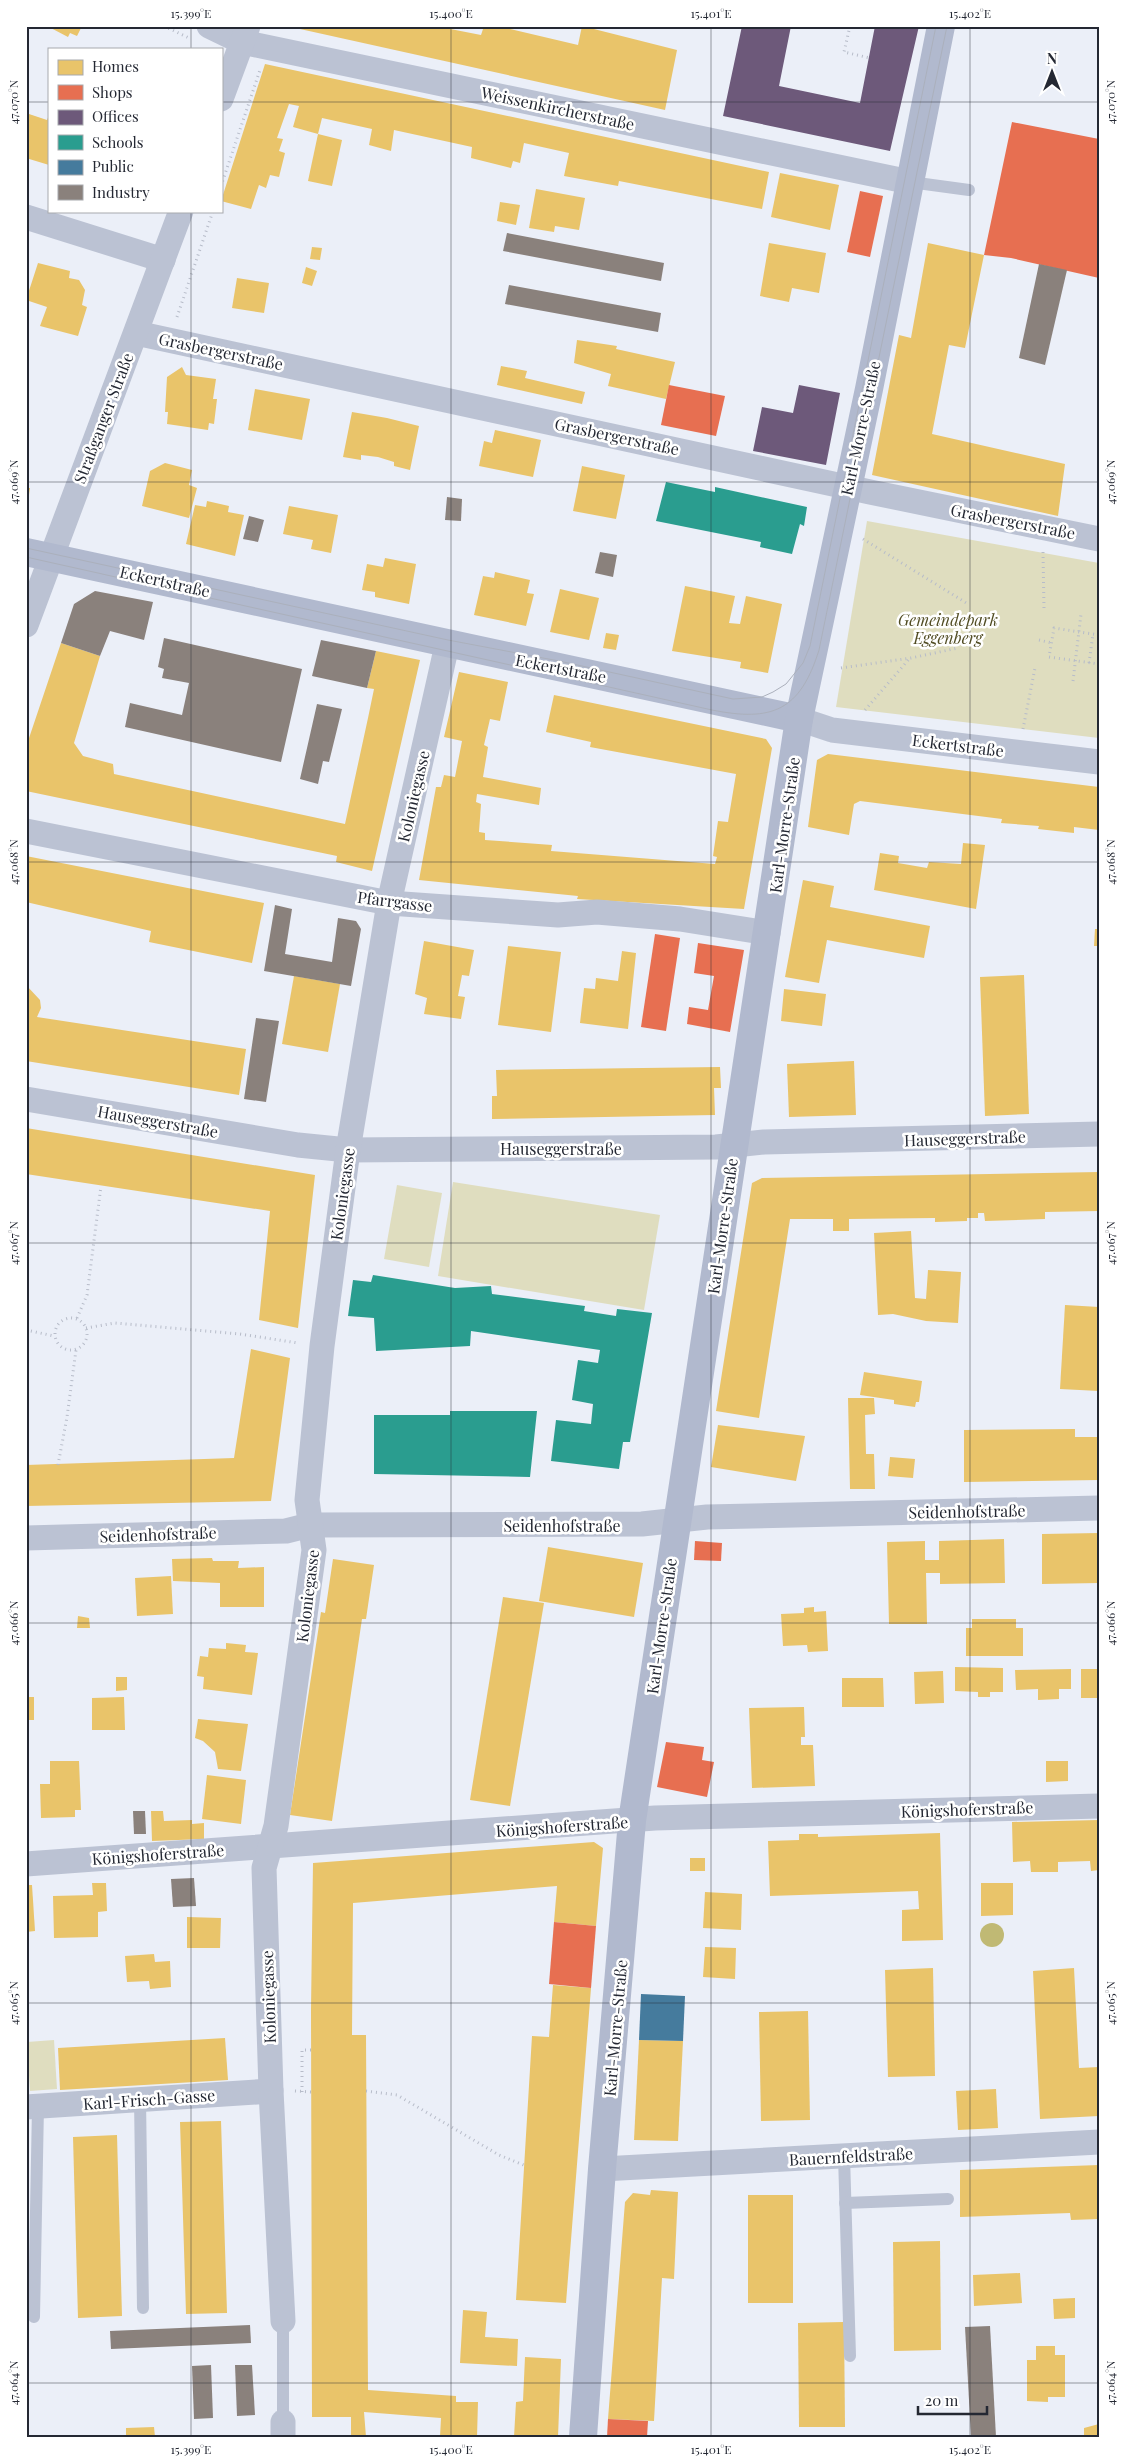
<svg xmlns="http://www.w3.org/2000/svg" width="1125" height="2463" viewBox="0 0 1125 2463" font-family="'Playfair Display',serif">
<style>
.green{fill:#dfddbf}
.water{fill:#c0b974}
.homes{fill:#e9c46a}
.shops{fill:#e76f51}
.offices{fill:#6d597a}
.schools{fill:#2a9d8f}
.public{fill:#457b9d}
.industry{fill:#8a817c}
.lines{fill:none;stroke-linecap:round;stroke-linejoin:round}
.path{stroke:#b7bcc9;stroke-width:3;stroke-dasharray:1 4;stroke-linecap:butt}
.lane{stroke:#bbc2d3;stroke-width:12}
.street{stroke:#bbc2d3;stroke-width:25}
.secondary{stroke:#b1b9ce;stroke-width:28}
.tram{stroke:#abb0bc;stroke-width:1}
.ticks{fill:none;stroke:#242833;stroke-width:1;stroke-opacity:0.45}
.labels{text-anchor:middle;dominant-baseline:central;stroke-width:5;stroke-linejoin:round;paint-order:stroke}
.street-label{font-size:16px;fill:#242833;stroke:#fff}
.park-label{font-size:16px;font-style:italic;fill:#514c23;stroke:#fff}
.neatline{fill:none;stroke:#242833;stroke-width:2}
.ticks-label{font-size:12px;text-anchor:middle;fill:#242833}
</style>
<rect width="100%" height="100%" fill="#ebeff8"/>
<g class="green">
<path d="M867 521 1099 563V738L836 707Z"/>
<path d="M453 1182 660 1215 644 1310 438 1276Z"/>
<path d="M397 1185 442 1193 429 1267 384 1259Z"/>
<path d="M54 2040 57 2089 30 2091 27 2042Z"/>
</g>
<circle class="water" cx="992" cy="1935" r="12"/>
<g class="homes">
<path d="M47 26H82L77 36 70 33 68 37Z"/>
<path d="M301 26H435L481 35 484 26H497L578 45 582 26 677 50 665 110 300 29Z"/>
<path d="M265 64 769 172 762 209 619 181 618 186 564 176 569 153 524 143 520 163 513 161 511 168 471 158 472 147 394 130 391 151 369 145 372 129 322 118 318 134 293 127 299 106 289 104 277 138 283 139 279 151 285 153 279 177 270 175 266 188 259 185 251 209 221 201Z"/>
<path d="M26 113 47 120 49 115V165L26 158Z"/>
<path d="M318 134 342 140 332 186 308 181Z"/>
<path d="M780 173 839 185 830 230 771 217Z"/>
<path d="M536 189 585 198 579 230 555 226 554 232 529 228Z"/>
<path d="M500 202 520 205 516 225 497 221Z"/>
<path d="M769 243 826 253 819 293 792 288 789 302 760 296Z"/>
<path d="M928 243 984 255 965 348 949 345 932 434 1065 464 1058 516 872 475 899 335 911 338Z"/>
<path d="M312 247 322 248 320 260 310 259Z"/>
<path d="M38 263 70 271 69 278 79 280 85 290 82 305 87 307 78 336 40 326 47 307 26 300Z"/>
<path d="M306 267 317 271 312 286 302 283Z"/>
<path d="M237 278 269 283 264 313 232 308Z"/>
<path d="M577 340 617 346 616 349 675 362 666 399 608 386 611 374 574 363Z"/>
<path d="M501 366 527 371 525 378 585 392 582 404 497 385Z"/>
<path d="M182 367 186 375 216 379 213 399H217L214 424 209 423 208 430 167 424 168 412H165L167 377Z"/>
<path d="M255 389 310 399 302 440 248 430Z"/>
<path d="M352 412 387 418 419 426 410 470 394 466V462L378 457 361 455V460L343 457Z"/>
<path d="M495 430 541 440 533 477 479 466 484 441 492 443Z"/>
<path d="M165 463 192 470 189 485 197 488 189 518 142 506 150 471Z"/>
<path d="M582 466 625 475 616 519 573 511Z"/>
<path d="M26 488H30L27 508H26Z"/>
<path d="M207 501 229 506 228 512 244 515 235 556 186 544 195 505 206 507Z"/>
<path d="M289 506 338 515 331 553 311 549 313 540 283 534Z"/>
<path d="M385 558 416 564 409 604 375 597V592L362 590 367 564 383 567Z"/>
<path d="M495 572 530 580 527 593 534 594 526 626 474 615 483 576 494 578Z"/>
<path d="M685 586 735 596 729 623 740 624 746 596 782 604 768 673 740 668 741 662 672 651Z"/>
<path d="M560 589 599 598 589 640 550 632Z"/>
<path d="M606 633 619 635 616 650 603 648Z"/>
<path d="M61 643 100 656 74 743 83 756 113 764 114 774 345 824 368 718 374 689 367 688 376 651 420 660 372 871 336 862 337 856 26 791V747Z"/>
<path d="M459 672 508 682 500 721 490 719 484 745 488 747 483 777 541 788 539 805 477 794 476 802 481 804 479 832 485 833V840L552 845 551 851 715 864 717 857 713 856 718 821 728 822 736 774 590 747 591 742 546 732 554 695 766 739 772 748 744 909 577 899 578 896 419 880 436 787H441L444 775 455 777 462 741 444 737Z"/>
<path d="M828 754 1099 787V830L1074 827V833L1038 829 1039 826 1001 823 1002 819 860 801 854 804 849 835 808 827 817 760Z"/>
<path d="M963 843 985 845 976 909 874 890 880 853 899 856 898 863 927 868 929 862 961 864Z"/>
<path d="M26 856 264 903 252 963 149 942 151 931 26 902Z"/>
<path d="M803 880 834 886 830 907 930 926 924 958 827 940 819 983 785 977Z"/>
<path d="M1095 929H1099V946H1094Z"/>
<path d="M424 941 474 950 469 976 462 975 458 996 465 997 461 1019 424 1014 427 998 415 994Z"/>
<path d="M508 946 561 952 551 1032 498 1025Z"/>
<path d="M622 951 636 953 628 1029 580 1023 584 988 595 989 596 978 618 981Z"/>
<path d="M1024 975 1029 1114 985 1116 980 977Z"/>
<path d="M294 976 340 984 328 1052 282 1044Z"/>
<path d="M26 985 40 1000 41 1008 37 1017 246 1049 239 1095 26 1061Z"/>
<path d="M784 989 826 994 822 1026 781 1021Z"/>
<path d="M854 1061 856 1115 789 1117 787 1064Z"/>
<path d="M720 1067 721 1088H714L715 1115 492 1119V1096H497L496 1070Z"/>
<path d="M26 1128 315 1175 298 1328 259 1320 270 1211 26 1174Z"/>
<path d="M1099 1172V1211L1045 1212V1219L985 1221 984 1213H978V1218H967V1221L935 1222V1218L849 1219V1231H833V1219H790L759 1418 716 1411 752 1183 762 1178Z"/>
<path d="M911 1231 915 1298 926 1299 928 1270 961 1272 958 1323 926 1321 893 1314 878 1315 874 1233Z"/>
<path d="M1065 1305 1099 1307V1391L1060 1389Z"/>
<path d="M251 1349 290 1358 271 1501 26 1506V1465L234 1458Z"/>
<path d="M864 1372 922 1381 919 1402H916L915 1407 894 1404V1400L860 1395Z"/>
<path d="M848 1398H874L875 1414 865 1415 866 1454H874L875 1489H850Z"/>
<path d="M718 1425 805 1436 796 1481 711 1467Z"/>
<path d="M1075 1429V1437H1099V1480L964 1482V1430Z"/>
<path d="M890 1457 915 1459 913 1478 888 1476Z"/>
<path d="M1099 1533V1583L1042 1584V1534Z"/>
<path d="M1004 1539 1005 1583 940 1584V1573H926L927 1624H889L887 1542 925 1541V1560H939V1541Z"/>
<path d="M548 1547 643 1563 634 1617 539 1601Z"/>
<path d="M212 1558 213 1561H239L238 1568 264 1567V1607H220V1583L173 1581 172 1559Z"/>
<path d="M333 1559 374 1565 366 1619H362L332 1821 290 1815 321 1612 325 1613Z"/>
<path d="M171 1576 173 1614 137 1616 135 1578Z"/>
<path d="M503 1597 544 1603 510 1806 470 1800Z"/>
<path d="M814 1607V1612L826 1611 828 1651 808 1652 807 1645 783 1646 781 1614 804 1613V1608Z"/>
<path d="M78 1616 89 1618 90 1628H77Z"/>
<path d="M972 1619H1016V1628H1023V1656H966V1628H972Z"/>
<path d="M226 1643 246 1645 245 1652 258 1653 252 1695 203 1689 204 1677 197 1676 200 1656 208 1657 209 1648 226 1649Z"/>
<path d="M955 1667 1003 1668V1692H990V1697H978V1692L955 1691Z"/>
<path d="M1071 1669V1689H1059V1699L1038 1700V1689L1016 1690 1015 1670Z"/>
<rect x="1081" y="1669" width="18" height="29"/>
<path d="M943 1671 944 1703 915 1704 914 1672Z"/>
<path d="M116 1677H127V1690L116 1691Z"/>
<path d="M842 1678H883L884 1707H842Z"/>
<rect x="26" y="1697" width="8" height="23"/>
<path d="M124 1697 125 1730H92V1698Z"/>
<path d="M804 1707 805 1737H801V1745H813L815 1786 752 1788 749 1708Z"/>
<path d="M198 1719 248 1724 241 1771 218 1769 215 1752 203 1741 195 1738Z"/>
<path d="M50 1761H79L81 1810H75V1817L41 1818 40 1784H50Z"/>
<path d="M1046 1761H1068V1781L1046 1782Z"/>
<path d="M207 1775 246 1780 241 1824 202 1819Z"/>
<path d="M151 1811H163L164 1821 192 1820V1824L204 1823V1839L152 1841Z"/>
<path d="M1099 1820V1870L1091 1871 1090 1861 1058 1862V1872H1031L1030 1861 1013 1862 1012 1822Z"/>
<path d="M940 1833 943 1940 902 1941V1910L919 1909 918 1891 770 1896 768 1841 799 1840V1834H818V1837Z"/>
<path d="M594 1842 603 1848 596 1926 554 1922 557 1886 353 1903 352 2035H366L368 2390 456 2396V2402H478L477 2437H440L441 2418 364 2412 366 2437H351V2417H312L311 2009 313 1863Z"/>
<rect x="690" y="1858" width="15" height="13"/>
<path d="M92 1883H106L107 1911 98 1912V1937L54 1938 53 1896 93 1895Z"/>
<path d="M981 1883H1013V1915L981 1916Z"/>
<path d="M26 1885H32L35 1931 26 1932Z"/>
<path d="M705 1892 742 1894 741 1930 703 1928Z"/>
<path d="M187 1917 221 1918 220 1948H187Z"/>
<path d="M705 1947 736 1948 735 1979 703 1977Z"/>
<path d="M154 1954 155 1962 170 1961 171 1987 150 1989 149 1981 127 1982 125 1956Z"/>
<path d="M933 1968 935 2076 888 2077 885 1970Z"/>
<path d="M1074 1968 1079 2068 1099 2067V2116L1040 2119 1033 1971Z"/>
<path d="M553 1985 591 1988 566 2303 516 2300 532 2036 549 2037Z"/>
<path d="M808 2011 810 2120 761 2121 759 2012Z"/>
<path d="M225 2038 228 2080 60 2090 58 2048Z"/>
<path d="M639 2040 683 2041 678 2141 634 2140Z"/>
<path d="M996 2089 998 2128 958 2130 956 2091Z"/>
<path d="M221 2121 227 2313 186 2314 180 2122Z"/>
<path d="M117 2135 122 2316 78 2318 73 2137Z"/>
<path d="M1099 2165V2219L1071 2220 1070 2213 960 2217V2170Z"/>
<path d="M651 2190 678 2192 674 2279 662 2278 654 2421 608 2419 625 2202 633 2193 650 2195Z"/>
<rect x="748" y="2195" width="45" height="108"/>
<path d="M940 2241 941 2350 894 2351 893 2242Z"/>
<path d="M1020 2273 1022 2303 974 2306 973 2275Z"/>
<path d="M1075 2298V2318L1054 2319 1053 2299Z"/>
<path d="M463 2310 487 2312 485 2337 518 2339 517 2366 460 2363Z"/>
<path d="M844 2322 845 2427H799L798 2323Z"/>
<path d="M1036 2346H1055V2355H1065V2397H1048V2402L1027 2401V2360H1036Z"/>
<path d="M525 2357 561 2359 558 2437H514L516 2402 523 2401Z"/>
<path d="M1099 2424V2437H1084V2428Z"/>
<path d="M154 2427 155 2437H126V2428Z"/>
</g>
<g class="shops">
<path d="M1012 122 1099 139V278L1011 258 984 255Z"/>
<path d="M860 191 883 196 870 257 847 252Z"/>
<path d="M669 385 725 396 716 436 661 425Z"/>
<path d="M655 934 680 938 666 1031 641 1027Z"/>
<path d="M698 943 744 950 730 1032 687 1024 689 1007 708 1010 714 976 694 973Z"/>
<path d="M695 1541 722 1543 721 1561 694 1560Z"/>
<path d="M666 1742 704 1747 702 1760 714 1762 707 1797 657 1787Z"/>
<path d="M554 1922 596 1926 591 1988 549 1984Z"/>
<path d="M608 2419 648 2421 647 2437H607Z"/>
</g>
<g class="offices">
<path d="M742 26H791L779 86 860 103 875 26H919L890 151 723 116Z"/>
<path d="M799 385 840 393 826 465 753 451 762 407 793 413Z"/>
</g>
<g class="schools">
<path d="M666 482 715 492V487L807 507 804 526 800 524 792 554 760 547 761 542 656 521Z"/>
<path d="M373 1275 455 1288 491 1286 492 1294 585 1306 584 1311 616 1316 617 1309 652 1313 630 1442H623L619 1469 551 1461 556 1420 591 1424 593 1404 572 1400 578 1360 598 1363 600 1350 471 1331 470 1346 376 1351 374 1318 348 1316 353 1280 371 1282Z"/>
<path d="M450 1411H537L530 1477 374 1474V1415H450Z"/>
</g>
<path class="public" d="M641 1994 685 1996 683 2041 639 2040Z"/>
<g class="industry">
<path d="M507 233 664 263 661 281 503 251Z"/>
<path d="M1039 264 1067 270 1045 365 1019 358Z"/>
<path d="M509 285 661 313 658 332 505 304Z"/>
<path d="M447 497 462 499 461 521 445 520Z"/>
<path d="M249 516 264 520 258 542 243 539Z"/>
<path d="M600 552 617 555 613 577 595 573Z"/>
<path d="M95 591 153 602 144 640 110 631 100 656 61 643 74 604Z"/>
<path d="M164 638 302 669 281 762 125 727 130 703 182 715 189 683 162 678 164 669 158 667Z"/>
<path d="M321 640 376 651 367 688 312 676Z"/>
<path d="M317 704 342 709 329 762 323 761 318 784 300 779Z"/>
<path d="M275 905 292 909 285 954 332 962 338 918 356 921 361 929 351 986 264 971Z"/>
<path d="M256 1018 279 1021 266 1102 244 1099Z"/>
<path d="M133 1811H145L146 1834H134Z"/>
<path d="M194 1878 196 1906 173 1907 171 1879Z"/>
<path d="M250 2325 251 2343 111 2349 110 2331Z"/>
<path d="M990 2326 996 2437H971L965 2327Z"/>
<path d="M211 2365 213 2418 194 2419 192 2366Z"/>
<path d="M235 2365H252L255 2415 237 2416Z"/>
</g>
<g class="lines">
<g class="path">
<path d="M164 26 189 38"/>
<path d="M850 26 844 52 870 58"/>
<path d="M221 186 260 70"/>
<path d="M177 317 213 211"/>
<path d="M863 539 968 604"/>
<path d="M1043 552 1044 609"/>
<path d="M1099 635 1054 628 1049 657 1099 664"/>
<path d="M1039 640 1052 643"/>
<path d="M1089 663 1093 634"/>
<path d="M841 668 911 658 958 648"/>
<path d="M1073 681 1081 614"/>
<path d="M865 710 910 658"/>
<path d="M1023 729 1035 668"/>
<circle cx="71" cy="1334" r="16"/>
<path d="M77 1318 87 1295 101 1186"/>
<path d="M86 1328 115 1323 240 1334 298 1343"/>
<path d="M26 1330 54 1336"/>
<path d="M58 1465 67 1417 76 1350"/>
<path d="M295 2091 312 2092"/>
<path d="M366 2091 397 2095 499 2155 526 2166"/>
<path d="M302 2092V2050H311"/>
<path d="M84 2437H95"/>
</g>
<g class="lane">
<path d="M910 182 969 190"/>
<path d="M140 2099 143 2308"/>
<path d="M844 2156 850 2356"/>
<path d="M845 2203 948 2199"/>
<path d="M34 2317 38 2106"/>
<path d="M283 2321V2422"/>
</g>
<g class="street">
<path d="M209 26 242 42 910 182"/>
<path d="M221 99 248 26"/>
<path d="M26 217 163 260"/>
<path d="M136 333 870 492 1099 539"/>
<path d="M26 625 181 211"/>
<path d="M799 719 832 730 1099 762"/>
<path d="M26 831 389 903 558 915 597 912 680 919 768 933"/>
<path d="M26 1099 298 1145 348 1150 716 1147 764 1142 1099 1134"/>
<path d="M26 1538 286 1531 310 1525 642 1524 707 1517 1099 1508"/>
<path d="M26 1864 655 1818 1099 1806"/>
<path d="M26 2107 271 2091"/>
<path d="M602 2169 1099 2142"/>
<path d="M283 2321 271 2091 264 1868 276 1826 314 1550 307 1500 322 1346 348 1150 389 903 447 645"/>
<path d="M283 2422V2437"/>
</g>
<g class="secondary">
<path d="M26 552 799 719"/>
<path d="M583 2437 602 2169 632 1821 799 719 869 389 941 26"/>
</g>
<g class="tram">
<path d="M26 548 448 640 559 661 733 699 762 697 773 692 786 684 803 663 810 646 936 26"/>
<path d="M26 557 712 710C772 722 800 711 819 650L947 26"/>
</g>
</g>
<path class="ticks" d="M191 26V49M451 26V2437M711 26V2437M970 26V2437M26 102H49M221 102H1099M191 211V2437M26 482H1099M26 862H1099M26 1243H1099M26 1623H1099M26 2003H1099M26 2383H1099"/>
<g class="labels">
<g class="street-label">
<text transform="translate(558 108) rotate(12)">Weissenkircherstraße</text>
<text transform="translate(221 351) rotate(12)">Grasbergerstraße</text>
<text transform="translate(103 418) rotate(-69)">Straßganger Straße</text>
<text transform="translate(860 428) rotate(-78)">Karl-Morre-Straße</text>
<text transform="translate(617 436) rotate(12)">Grasbergerstraße</text>
<text transform="translate(1013 521) rotate(11)">Grasbergerstraße</text>
<text transform="translate(165 581) rotate(13)">Eckertstraße</text>
<text transform="translate(561 668) rotate(11)">Eckertstraße</text>
<text transform="translate(958 745) rotate(7)">Eckertstraße</text>
<text transform="translate(413 796) rotate(-77)">Koloniegasse</text>
<text transform="translate(784 825) rotate(-82)">Karl-Morre-Straße</text>
<text transform="translate(395 901) rotate(7)">Pfarrgasse</text>
<text transform="translate(158 1121) rotate(10)">Hauseggerstraße</text>
<text transform="translate(965 1138) rotate(-2)">Hauseggerstraße</text>
<text x="561" y="1148">Hauseggerstraße</text>
<text transform="translate(342 1194) rotate(-82)">Koloniegasse</text>
<text transform="translate(722 1226) rotate(-82)">Karl-Morre-Straße</text>
<text transform="translate(967 1511) rotate(-1)">Seidenhofstraße</text>
<text x="562" y="1525">Seidenhofstraße</text>
<text transform="translate(158 1534) rotate(-2)">Seidenhofstraße</text>
<text transform="translate(307 1596) rotate(-83)">Koloniegasse</text>
<text transform="translate(661 1626) rotate(-82)">Karl-Morre-Straße</text>
<text transform="translate(967 1809) rotate(-2)">Königshoferstraße</text>
<text transform="translate(562 1826) rotate(-4)">Königshoferstraße</text>
<text transform="translate(158 1854) rotate(-4)">Königshoferstraße</text>
<text transform="translate(268 1997) rotate(-92)">Koloniegasse</text>
<text transform="translate(615 2028) rotate(-85)">Karl-Morre-Straße</text>
<text transform="translate(149 2099) rotate(-4)">Karl-Frisch-Gasse</text>
<text transform="translate(851 2156) rotate(-3)">Bauernfeldstraße</text>
</g>
<g class="park-label">
<text x="948" y="619">Gemeindepark<tspan x="948" dy="18">Eggenberg</tspan></text>
</g>
</g>
<rect width="1125" height="2463" fill="none" stroke="#ffffff" stroke-width="55"/>
<rect x="48" y="48" width="175" height="165" fill="#ffffff" stroke="#a7a9ad"/>
<rect x="58" y="60" width="25" height="15" fill="#e9c46a" stroke="#a7a9ad"/>
<text x="92" y="72" font-size="15" fill="#242833">Homes</text>
<rect x="58" y="85" width="25" height="15" fill="#e76f51" stroke="#a7a9ad"/>
<text x="92" y="98" font-size="15" fill="#242833">Shops</text>
<rect x="58" y="110" width="25" height="15" fill="#6d597a" stroke="#a7a9ad"/>
<text x="92" y="122" font-size="15" fill="#242833">Offices</text>
<rect x="58" y="135" width="25" height="15" fill="#2a9d8f" stroke="#a7a9ad"/>
<text x="92" y="148" font-size="15" fill="#242833">Schools</text>
<rect x="58" y="160" width="25" height="15" fill="#457b9d" stroke="#a7a9ad"/>
<text x="92" y="172" font-size="15" fill="#242833">Public</text>
<rect x="58" y="185" width="25" height="15" fill="#8a817c" stroke="#a7a9ad"/>
<text x="92" y="198" font-size="15" fill="#242833">Industry</text>
<g transform="translate(1052 72)" stroke="#ffffff" stroke-width="4" paint-order="stroke">
<path d="M0-4L9 19L0 12L-9 19Z" fill="#242833"/>
<text y="-8" font-size="14" font-weight="bold" text-anchor="middle" fill="#242833">N</text>
</g>
<path d="M918 2406v8h69v-8" fill="none" stroke="#242833" stroke-width="2.5"/>
<text x="925" y="2406" font-size="15" fill="#242833" stroke="#ffffff" stroke-width="4" paint-order="stroke">20 m</text>
<rect x="28" y="28" width="1070" height="2408" class="neatline"/>
<g class="ticks-label">
<text x="191" y="18">15.399°E</text>
<text x="451" y="18">15.400°E</text>
<text x="711" y="18">15.401°E</text>
<text x="970" y="18">15.402°E</text>
<text transform="translate(14 102) rotate(-90)" y="4">47.070°N</text>
<text transform="translate(1111 102) rotate(-90)" y="4">47.070°N</text>
<text transform="translate(14 482) rotate(-90)" y="4">47.069°N</text>
<text transform="translate(1111 482) rotate(-90)" y="4">47.069°N</text>
<text transform="translate(14 862) rotate(-90)" y="4">47.068°N</text>
<text transform="translate(1111 862) rotate(-90)" y="4">47.068°N</text>
<text transform="translate(14 1243) rotate(-90)" y="4">47.067°N</text>
<text transform="translate(1111 1243) rotate(-90)" y="4">47.067°N</text>
<text transform="translate(14 1623) rotate(-90)" y="4">47.066°N</text>
<text transform="translate(1111 1623) rotate(-90)" y="4">47.066°N</text>
<text transform="translate(14 2003) rotate(-90)" y="4">47.065°N</text>
<text transform="translate(1111 2003) rotate(-90)" y="4">47.065°N</text>
<text transform="translate(14 2383) rotate(-90)" y="4">47.064°N</text>
<text transform="translate(1111 2383) rotate(-90)" y="4">47.064°N</text>
<text x="191" y="2454">15.399°E</text>
<text x="451" y="2454">15.400°E</text>
<text x="711" y="2454">15.401°E</text>
<text x="970" y="2454">15.402°E</text>
</g>
</svg>
